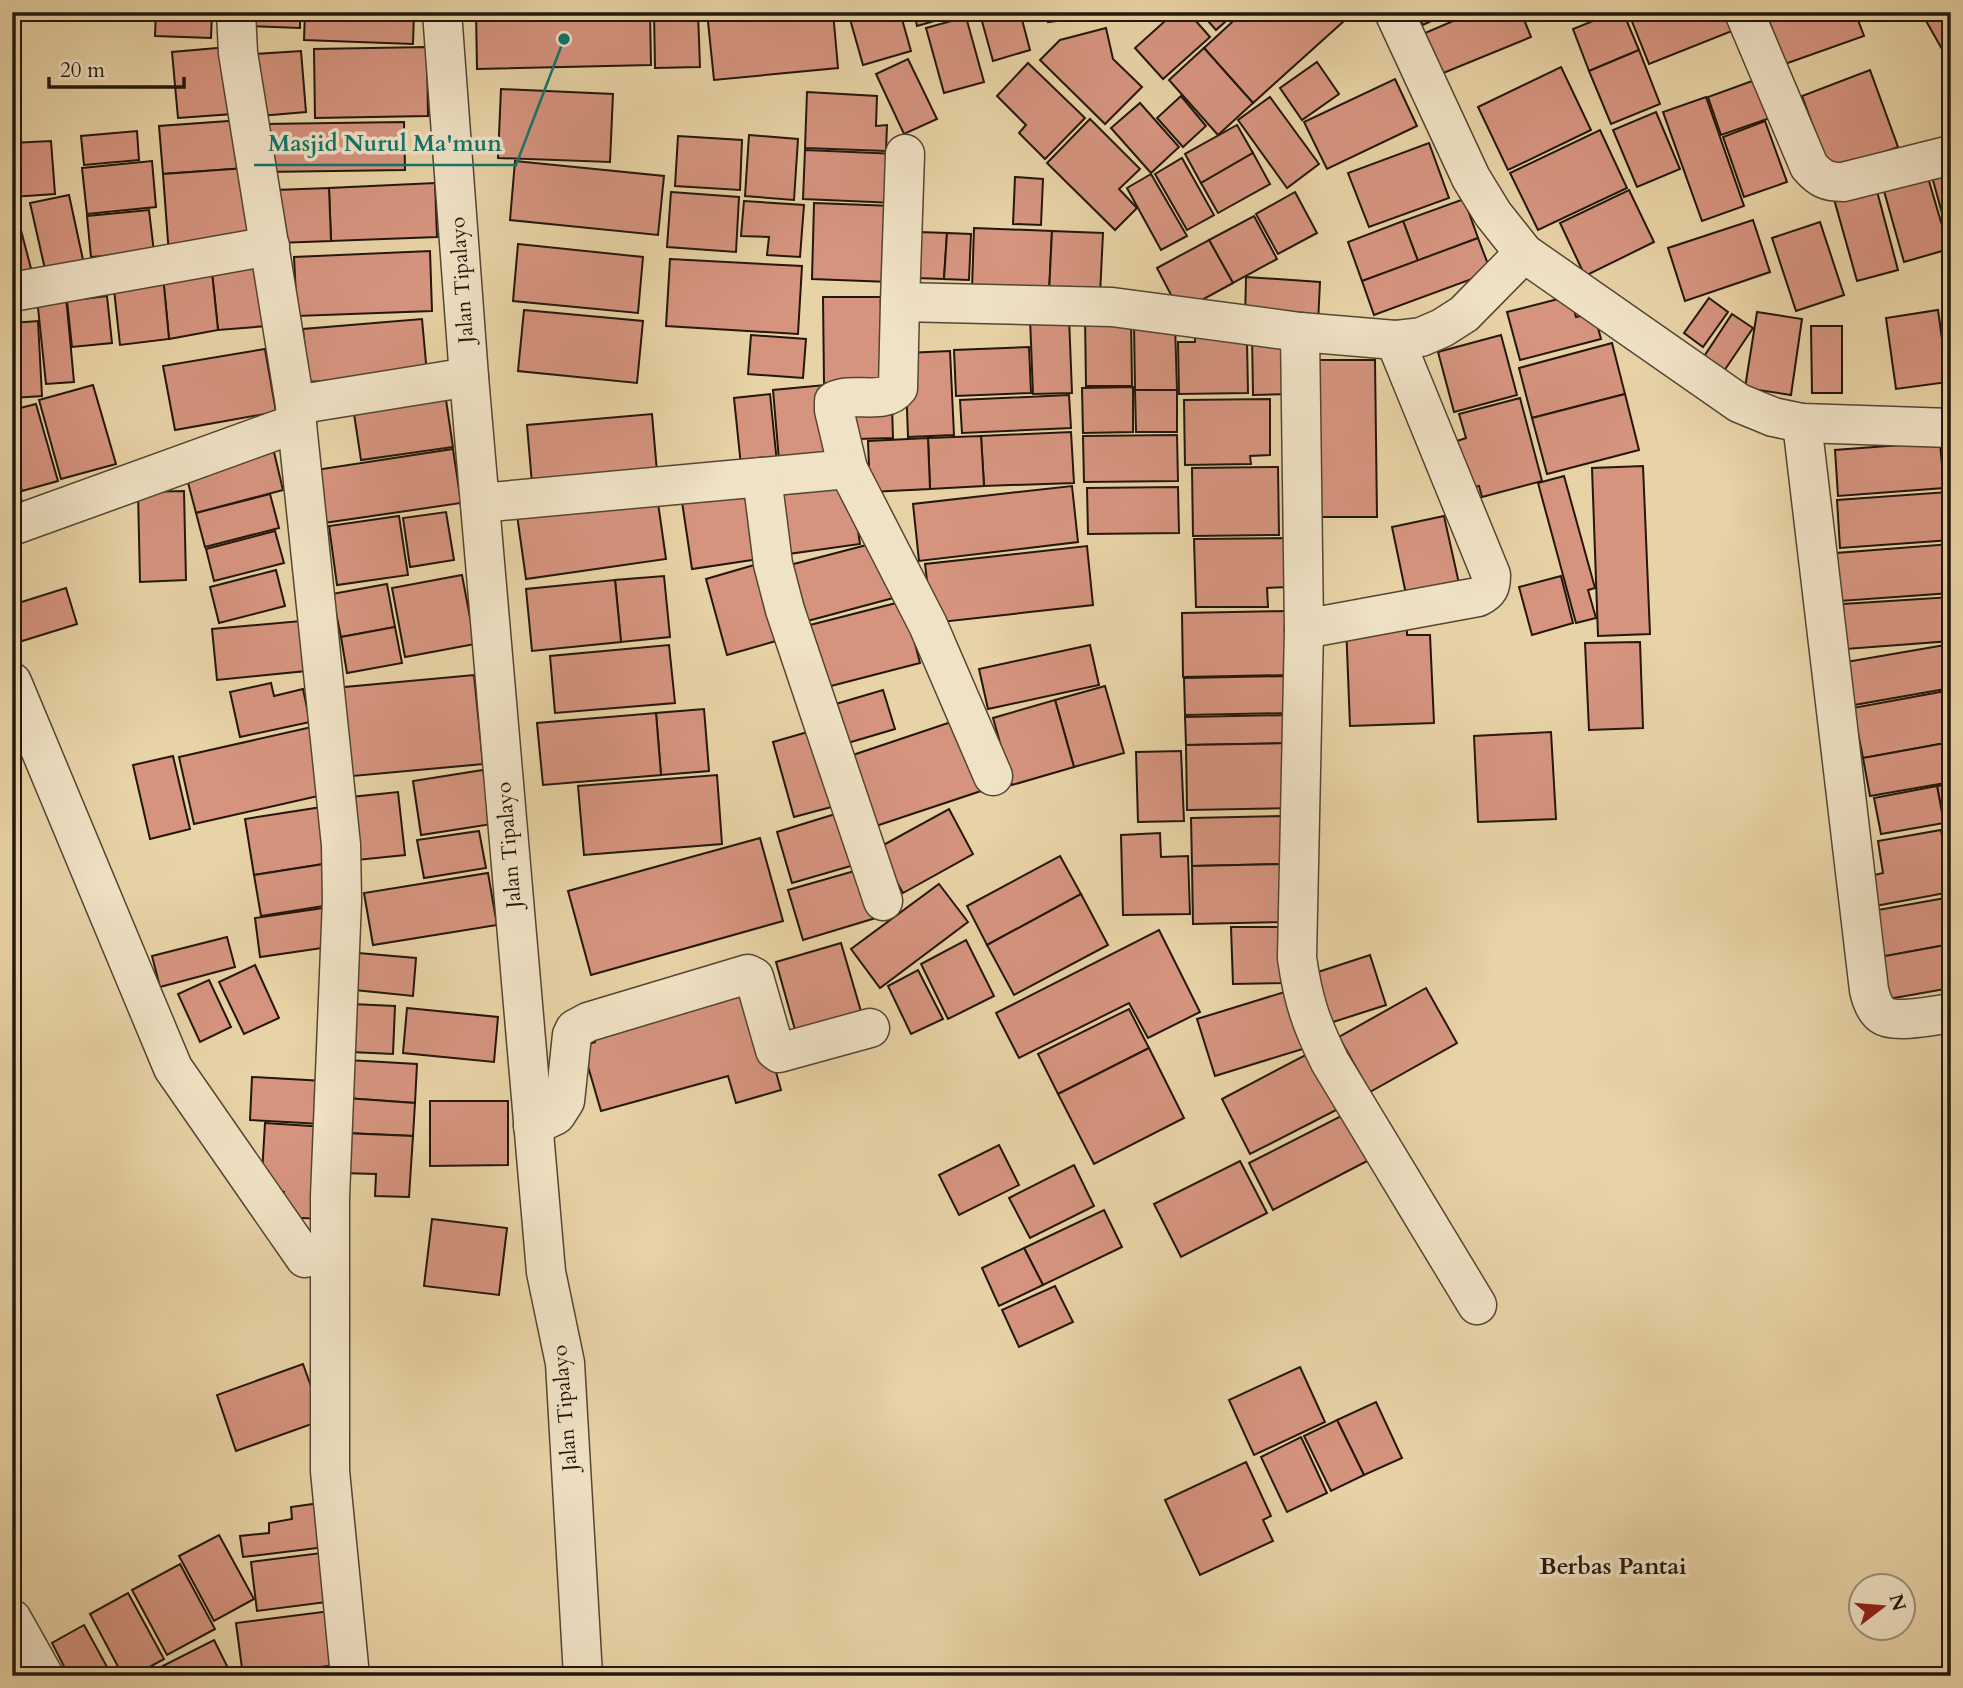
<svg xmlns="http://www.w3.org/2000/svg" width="1963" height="1688" viewBox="0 0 1963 1688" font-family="Cardo,serif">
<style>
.building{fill:#d6947f;stroke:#23170b;stroke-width:2}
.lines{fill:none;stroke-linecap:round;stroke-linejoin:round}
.minor-casing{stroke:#544632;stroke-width:41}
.minor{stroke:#f0e2c5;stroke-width:38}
.labels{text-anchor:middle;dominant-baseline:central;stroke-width:7;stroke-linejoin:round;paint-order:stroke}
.street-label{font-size:21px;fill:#23170b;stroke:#f0e2c5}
.quarter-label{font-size:24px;font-weight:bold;fill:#23170b;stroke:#f0e2c5}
.leader{fill:none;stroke:#0f766e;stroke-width:2.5}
.callout-dot{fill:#0f766e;stroke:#f0e2c5;stroke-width:2.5}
.callout-label{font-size:23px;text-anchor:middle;font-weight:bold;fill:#0f766e;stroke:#f0e2c5;stroke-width:7;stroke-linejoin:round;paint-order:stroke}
</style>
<rect width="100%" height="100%" fill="#e8d3a6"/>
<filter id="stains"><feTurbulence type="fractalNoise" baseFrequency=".00286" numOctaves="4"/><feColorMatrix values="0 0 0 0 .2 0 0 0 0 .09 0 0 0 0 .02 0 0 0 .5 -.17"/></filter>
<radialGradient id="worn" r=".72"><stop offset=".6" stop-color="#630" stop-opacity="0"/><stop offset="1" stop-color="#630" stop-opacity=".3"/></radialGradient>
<g class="building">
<path d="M156 12H212L211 38 155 36Z"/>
<path d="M246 12H300V28L246 26Z"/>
<path d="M305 12H414L413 44 304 40Z"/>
<path d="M476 12H650L651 65 477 69Z"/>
<path d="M654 12H698L700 67 655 68Z"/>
<path d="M707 12H833L838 68 714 80Z"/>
<path d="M848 12H900L911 51 863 65Z"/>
<path d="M914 12H966L917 26Z"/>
<path d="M986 12H1020L1030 50 993 61 980 14Z"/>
<path d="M1047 12H1109V14L1048 22Z"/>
<path d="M1175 12H1188L1210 37 1163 79 1135 48Z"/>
<path d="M1200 12H1236L1216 30Z"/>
<path d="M1243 12H1354L1253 103 1204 48Z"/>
<path d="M1416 12H1450L1423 25Z"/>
<path d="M1474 12H1521L1531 37 1441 74 1425 33Z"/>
<path d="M1615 12H1623L1639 50 1589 71 1573 29Z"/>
<path d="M1646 12H1730L1737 29 1649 64 1631 19Z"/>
<path d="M1766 12H1855L1864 36 1785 64Z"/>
<path d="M1921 12H1951V65Z"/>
<path d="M966 17 984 82 944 93 926 28Z"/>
<path d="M1106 28 1113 59 1142 87 1105 124 1040 60 1060 40Z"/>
<path d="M228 47 233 114 178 118 172 52Z"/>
<path d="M427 47 428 116 315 118 314 49Z"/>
<path d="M1204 48 1253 103 1218 135 1169 80Z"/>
<path d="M1639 50 1660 104 1611 124 1589 71Z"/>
<path d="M301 51 306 112 260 116 255 54Z"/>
<path d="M908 59 937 119 904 134 876 74Z"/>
<path d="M1317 62 1339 94 1302 120 1280 88Z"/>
<path d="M1028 63 1085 118 1045 159 1019 133 1026 125 997 96Z"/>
<path d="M1561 67 1591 130 1508 170 1478 107Z"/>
<path d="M1870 70 1898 147 1830 172 1802 96Z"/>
<path d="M1763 77 1776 116 1721 135 1708 97Z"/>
<path d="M1395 79 1417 126 1327 169 1304 122Z"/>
<path d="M501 89 613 94 610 162 498 158Z"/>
<path d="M807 92 877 96 876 126 887 125 886 151 805 148Z"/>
<path d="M1181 96 1206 126 1183 147 1157 118Z"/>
<path d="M1270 97 1319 164 1287 188 1238 120Z"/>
<path d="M1706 97 1744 206 1702 221 1663 112Z"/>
<path d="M1140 103 1179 147 1151 173 1111 128Z"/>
<path d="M1656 112 1680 169 1637 187 1613 130Z"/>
<path d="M1090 119 1140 169 1119 189 1137 208 1115 230 1047 163Z"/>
<path d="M242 120 246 168 163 174 159 126Z"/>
<path d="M1765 121 1787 182 1744 197 1723 137Z"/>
<path d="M404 122 405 170 264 172 263 124Z"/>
<path d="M1237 125 1253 153 1201 183 1185 154Z"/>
<path d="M1600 130 1627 188 1538 230 1510 173Z"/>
<path d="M137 131 139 160 84 165 81 136Z"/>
<path d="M749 135 798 139 794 200 745 196Z"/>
<path d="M678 136 742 140 740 190 675 186Z"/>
<path d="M51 141 55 194 12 197V143Z"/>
<path d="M1429 143 1449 198 1369 227 1348 173Z"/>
<path d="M805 150 898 154 895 203 803 199Z"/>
<path d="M1253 153 1270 184 1218 213 1201 183Z"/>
<path d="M1182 158 1214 215 1187 230 1155 174Z"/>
<path d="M152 161 156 207 87 214 82 168Z"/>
<path d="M515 161 664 176 658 235 510 220Z"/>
<path d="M246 168 253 248 169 255 163 174Z"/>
<path d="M1951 168V246L1931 173Z"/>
<path d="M1926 171 1949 249 1904 262 1882 184Z"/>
<path d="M1151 174 1187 236 1161 250 1127 188Z"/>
<path d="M1015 177 1043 179 1041 225 1013 224Z"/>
<path d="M1874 180 1898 270 1857 281 1832 192Z"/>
<path d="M435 183 437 237 331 241 329 188Z"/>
<path d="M329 188 331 241 277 243 275 190Z"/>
<path d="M1629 190 1654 242 1585 276 1560 223Z"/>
<path d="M671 192 739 197 736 252 667 247Z"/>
<path d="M1295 192 1317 233 1278 254 1256 214Z"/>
<path d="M69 195 85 269 47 278 30 203Z"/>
<path d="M1464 199 1478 238 1418 261 1403 221Z"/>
<path d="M13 200 33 276 12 282V201Z"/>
<path d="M744 201 804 205 800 257 767 255 769 237 741 236Z"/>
<path d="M814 203 893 206 890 282 812 279Z"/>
<path d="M149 210 154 252 91 257 87 216Z"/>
<path d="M1254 216 1277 259 1233 283 1209 240Z"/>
<path d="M1753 220 1770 272 1685 301 1668 248Z"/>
<path d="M1403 221 1418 261 1362 281 1348 242Z"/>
<path d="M1820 222 1844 295 1796 311 1772 238Z"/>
<path d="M974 228 1052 231 1049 293 972 289Z"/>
<path d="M1052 231 1103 233 1100 295 1049 293Z"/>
<path d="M919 232 947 233 944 279 916 278Z"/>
<path d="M947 233 971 234 969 280 944 279Z"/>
<path d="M1478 238 1491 272 1374 315 1362 281Z"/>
<path d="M1209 240 1233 283 1180 312 1157 268Z"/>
<path d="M518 244 643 257 638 313 513 301Z"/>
<path d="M430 251 432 311 297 316 294 257Z"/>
<path d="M670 259 802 266 798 334 666 326Z"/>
<path d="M260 266 267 326 218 330 212 272Z"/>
<path d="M212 272 218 330 169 339 163 276Z"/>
<path d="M163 276 169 339 120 345 113 280Z"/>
<path d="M1246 277 1320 282 1318 323 1245 320Z"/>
<path d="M66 296 74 382 46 384 37 298Z"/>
<path d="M107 296 112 343 72 347 67 301Z"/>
<path d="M1570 296 1576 317 1594 313 1601 339 1520 360 1507 312Z"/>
<path d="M823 297H891V383H824Z"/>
<path d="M1709 298 1728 312 1703 347 1684 333Z"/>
<path d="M524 310 643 321 637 383 518 371Z"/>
<path d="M1938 310 1948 382 1896 389 1886 318Z"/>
<path d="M1757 312 1802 319 1791 395 1745 388Z"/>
<path d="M1732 314 1753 328 1724 371 1703 358Z"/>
<path d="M1131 315 1132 386H1086L1085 316Z"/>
<path d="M1069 317 1072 393 1033 394 1030 318Z"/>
<path d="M422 319 427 374 308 382 303 329Z"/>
<path d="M38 321 42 396 13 398 12 323Z"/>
<path d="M1134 323H1175L1177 390H1135Z"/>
<path d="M1811 326H1842V393H1812Z"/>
<path d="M1195 332 1247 341 1248 393 1179 394 1178 342H1195Z"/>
<path d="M751 335 806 339 803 378 748 374Z"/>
<path d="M1252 335H1293L1294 394 1253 395Z"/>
<path d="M1501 335 1517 395 1454 412 1438 352Z"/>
<path d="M1612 343 1625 394 1532 418 1519 368Z"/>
<path d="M1029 347 1031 393 956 396 954 350Z"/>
<path d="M265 349 276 412 175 430 163 366Z"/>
<path d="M950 351 954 435 908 437 905 353Z"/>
<path d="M1309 360H1375L1377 517H1311Z"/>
<path d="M93 385 116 464 61 479 39 400Z"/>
<path d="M825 385 833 468 780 472 773 390Z"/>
<path d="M1133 387V432L1083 433 1082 388Z"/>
<path d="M1135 390H1177V432H1136Z"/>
<path d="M445 393 453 447 361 460 353 407Z"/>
<path d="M770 394 777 463 741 466 734 398Z"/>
<path d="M1625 394 1639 450 1547 474 1532 418Z"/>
<path d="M1069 395 1071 428 962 433 960 400Z"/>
<path d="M1520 398 1542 481 1482 497 1479 486 1470 488 1457 441 1466 438 1459 414Z"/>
<path d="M1270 399V455L1250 456 1251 464 1185 465 1184 400Z"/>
<path d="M36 404 58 481 22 491 12 456V410Z"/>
<path d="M892 406 893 438 857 439 855 408Z"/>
<path d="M652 414 657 472 532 484 527 425Z"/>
<path d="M1071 432 1074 483 984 486 981 436Z"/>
<path d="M1177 435 1178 481 1084 482 1083 436Z"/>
<path d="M981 436 984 486 930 489 928 438Z"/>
<path d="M928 438 930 489 870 492 868 441Z"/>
<path d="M1940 442 1944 488 1838 496 1835 450Z"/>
<path d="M273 448 283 490 196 513 185 471Z"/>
<path d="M453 449 461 503 317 524 309 471Z"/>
<path d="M1643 466 1650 634 1598 636 1592 468Z"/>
<path d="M1278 467 1279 535 1193 536 1192 468Z"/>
<path d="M12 469 23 505 12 508Z"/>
<path d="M850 475 860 544 781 555 771 486Z"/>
<path d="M1564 476 1595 588 1588 590 1596 618 1576 623 1538 483Z"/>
<path d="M754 485 765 558 692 569 681 495Z"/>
<path d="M1072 486 1078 542 919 561 913 504Z"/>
<path d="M1178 487 1179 533 1088 534 1087 488Z"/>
<path d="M656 489 666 559 526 579 516 508Z"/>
<path d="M184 491 186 580 140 582 138 492Z"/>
<path d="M1948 492 1951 540 1840 548 1837 500Z"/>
<path d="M270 494 279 528 205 547 196 513Z"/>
<path d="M446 512 454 560 410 567 403 518Z"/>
<path d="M399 516 408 575 337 585 329 526Z"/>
<path d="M1444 516 1460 588 1407 599 1392 527Z"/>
<path d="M275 531 284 563 214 581 206 549Z"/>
<path d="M1288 538 1289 587 1267 588 1268 607H1196L1194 539Z"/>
<path d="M882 541 897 597 800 623 786 566Z"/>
<path d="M1951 544V593L1840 601 1836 553Z"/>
<path d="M1087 546 1093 605 932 623 925 564Z"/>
<path d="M761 563 783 639 727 655 706 579Z"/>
<path d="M276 570 285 606 219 623 210 587Z"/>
<path d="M462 575 475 644 405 657 392 588Z"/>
<path d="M664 576 670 637 621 642 615 580Z"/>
<path d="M1561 576 1573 623 1532 635 1519 587Z"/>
<path d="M615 580 621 642 532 651 526 589Z"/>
<path d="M387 584 395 627 341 637 332 594Z"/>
<path d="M66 588 77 624 19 642 12 619V605Z"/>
<path d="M1951 597V641L1846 649 1843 604Z"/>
<path d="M904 601 920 663 827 687 810 625Z"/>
<path d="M1290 611 1292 675 1183 677 1182 613Z"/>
<path d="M301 621 306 671 217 680 212 629Z"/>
<path d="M1346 624 1407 628V635H1430L1434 723 1350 726Z"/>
<path d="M395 627 402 663 347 673 341 637Z"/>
<path d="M1640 642 1643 728 1589 730 1585 643Z"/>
<path d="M1951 644V688L1854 705 1846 662Z"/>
<path d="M669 645 675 703 555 713 550 656Z"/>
<path d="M1090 645 1099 685 988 709 979 669Z"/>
<path d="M474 675 483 764 342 777 334 688Z"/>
<path d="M1291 676V713L1185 715 1184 678Z"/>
<path d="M271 683 274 696 303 689 310 722 240 737 230 692Z"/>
<path d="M1105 686 1124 753 1074 767 1055 700Z"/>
<path d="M883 690 895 729 841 745 829 706Z"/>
<path d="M1951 690V742L1863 758 1853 708Z"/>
<path d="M1055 700 1074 767 1012 785 993 718Z"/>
<path d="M704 709 709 771 661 775 656 713Z"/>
<path d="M656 713 661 775 543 785 537 723Z"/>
<path d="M1291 715 1292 743 1186 745 1185 717Z"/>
<path d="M957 720 981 791 867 829 844 758Z"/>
<path d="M312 727 327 794 194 824 179 757Z"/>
<path d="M818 729 839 805 794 817 773 742Z"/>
<path d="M1551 732 1556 819 1478 822 1474 736Z"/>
<path d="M1951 742V782L1870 796 1863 758Z"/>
<path d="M1292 743 1293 808 1187 810 1186 745Z"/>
<path d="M1181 751 1184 821 1138 822 1136 752Z"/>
<path d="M173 756 190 829 150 839 133 765Z"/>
<path d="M483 770 492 824 421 835 413 781Z"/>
<path d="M717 775 722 844 584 855 578 786Z"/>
<path d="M1951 784V822L1944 823 1937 786Z"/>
<path d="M1937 786 1944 823 1881 834 1874 798Z"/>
<path d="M398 792 405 855 357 860 351 797Z"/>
<path d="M322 807 330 863 254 875 245 819Z"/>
<path d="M949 809 973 854 903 893 878 848Z"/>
<path d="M845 811 861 863 792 883 777 832Z"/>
<path d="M1281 816 1283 864 1192 866 1191 818Z"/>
<path d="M1941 830 1951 880V892L1875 906 1870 876 1883 873 1878 841Z"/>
<path d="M479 831 486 868 424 878 417 840Z"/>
<path d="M1160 833 1161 857 1188 856 1190 914 1123 915 1121 835Z"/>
<path d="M760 838 783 921 591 975 568 891Z"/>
<path d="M1060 856 1081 894 987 945 967 906Z"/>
<path d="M330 863 336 904 261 916 254 875Z"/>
<path d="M1283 864 1284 922 1193 924 1192 866Z"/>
<path d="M865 868 879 917 803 940 788 890Z"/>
<path d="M488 873 497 925 373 945 364 893Z"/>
<path d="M939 884 968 922 880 988 851 949Z"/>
<path d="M1081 894 1108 945 1014 995 987 945Z"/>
<path d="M1951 897V944L1880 957 1872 911Z"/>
<path d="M330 907 336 946 260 957 255 918Z"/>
<path d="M1231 927H1285L1287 983 1233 984Z"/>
<path d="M1159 930 1200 1012 1148 1038 1129 1003 1019 1058 996 1013Z"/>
<path d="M227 937 235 967 160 987 152 956Z"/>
<path d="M966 940 994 996 948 1019 921 964Z"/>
<path d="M841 943 865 1025 799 1044 776 962Z"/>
<path d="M1951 944V988L1888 999 1880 957Z"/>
<path d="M358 953 416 958 413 996 355 990Z"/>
<path d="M1370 955 1386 1005 1330 1023 1315 973Z"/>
<path d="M255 965 279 1018 244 1034 219 982Z"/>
<path d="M918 970 943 1019 911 1034 888 986Z"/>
<path d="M209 980 231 1027 200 1042 178 994Z"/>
<path d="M751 982 781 1090 736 1103 728 1076 601 1111 582 1046 595 1042 591 1027Z"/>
<path d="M1426 988 1457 1043 1370 1092 1339 1037Z"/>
<path d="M1291 990 1309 1047 1215 1076 1197 1019Z"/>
<path d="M352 1004 395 1006 393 1054 351 1052Z"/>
<path d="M407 1008 498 1017 494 1062 403 1053Z"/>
<path d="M1129 1009 1149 1048 1058 1094 1038 1054Z"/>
<path d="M1149 1048 1184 1118 1094 1164 1058 1094Z"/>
<path d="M1315 1050 1344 1106 1250 1154 1222 1099Z"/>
<path d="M347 1060 417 1064 415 1103 345 1098Z"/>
<path d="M252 1077 324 1081 321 1124 250 1120Z"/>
<path d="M345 1098 415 1103 413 1136 344 1133Z"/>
<path d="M430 1101H508V1165L430 1166Z"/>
<path d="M1347 1113 1371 1159 1273 1210 1249 1163Z"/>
<path d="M265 1123 326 1127 321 1219 282 1217 284 1192 261 1191Z"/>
<path d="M344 1133 413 1136 409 1197 375 1196 376 1174 341 1173Z"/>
<path d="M999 1145 1019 1185 959 1215 939 1175Z"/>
<path d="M1240 1161 1267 1213 1181 1257 1154 1204Z"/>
<path d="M1074 1165 1094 1206 1030 1238 1009 1198Z"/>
<path d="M1104 1210 1122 1247 1043 1285 1024 1248Z"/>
<path d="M432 1219 507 1228 499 1295 424 1286Z"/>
<path d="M1024 1248 1043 1285 999 1306 982 1268Z"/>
<path d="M1055 1286 1073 1322 1019 1347 1002 1310Z"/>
<path d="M303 1364 323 1420 236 1451 217 1395Z"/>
<path d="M1300 1367 1325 1422 1254 1455 1229 1400Z"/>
<path d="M1376 1402 1402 1458 1364 1475 1337 1420Z"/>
<path d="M1337 1420 1364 1475 1331 1491 1304 1436Z"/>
<path d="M1301 1437 1327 1493 1287 1512 1261 1457Z"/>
<path d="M1246 1462 1271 1516 1263 1520 1273 1541 1200 1575 1165 1500Z"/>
<path d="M320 1503 326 1547 243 1557 240 1536 269 1533V1523L292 1519 291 1507Z"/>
<path d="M219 1535 254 1599 214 1621 179 1556Z"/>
<path d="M321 1553 327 1602 257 1611 251 1562Z"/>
<path d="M180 1564 215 1629 167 1655 132 1590Z"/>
<path d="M128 1593 164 1659 133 1676H123L90 1614Z"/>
<path d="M330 1611 337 1665 243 1676 236 1623Z"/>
<path d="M84 1625 112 1676H69L52 1643Z"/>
<path d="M214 1640 232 1676H143Z"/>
<path d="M1951 1647V1676H1947L1942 1648Z"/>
<path d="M337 1668 338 1676H276Z"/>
</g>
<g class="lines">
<g class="minor-casing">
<g id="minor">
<path d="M236 12 238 53 295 405 341 845 342 900 330 1197V1471L350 1676"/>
<path d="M442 12 469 377 546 1272 565 1363 583 1676"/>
<path d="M1394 12 1471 178 1493 214 1524 253 1739 403 1773 417 1802 423 1951 428"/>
<path d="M1744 12 1809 166C1820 179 1827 182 1843 182L1951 155"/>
<path d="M905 154 900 302 1112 307 1300 332 1395 340 1421 337 1442 328 1464 314 1524 253"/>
<path d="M12 292 270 246"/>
<path d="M900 302 898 388C884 406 853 391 834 401V410L848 469 928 625 993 776"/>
<path d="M1300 332 1304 629 1297 958C1303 1000 1311 1024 1330 1062L1477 1305"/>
<path d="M295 405 469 377"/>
<path d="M1802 423 1869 990C1871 999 1875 1010 1882 1015 1894 1024 1936 1015 1951 1013"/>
<path d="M762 477 848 469"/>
<path d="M480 503 762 477 773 564 785 610 883 901"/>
<path d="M12 526 297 423"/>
<path d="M1304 629 1478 597C1489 592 1491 587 1491 575L1395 340"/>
<path d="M12 682 173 1068 305 1258"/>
<path d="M533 1126 556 1115 565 1101 572 1035 575 1029 588 1022 748 974 754 977 775 1050 779 1053 870 1028"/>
<path d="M12 1619 44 1676"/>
</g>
</g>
<use href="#minor" class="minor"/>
</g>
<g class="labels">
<g class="street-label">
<text transform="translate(462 280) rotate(-94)">Jalan Tipalayo</text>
<text transform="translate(509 845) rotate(-95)">Jalan Tipalayo</text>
<text transform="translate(565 1408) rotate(-95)">Jalan Tipalayo</text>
</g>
<g class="quarter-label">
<text x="1613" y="1566">Berbas Pantai</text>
</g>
</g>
<path class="leader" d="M564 39L516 165H254"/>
<circle class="callout-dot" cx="564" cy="39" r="7"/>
<g class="callout-label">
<text x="385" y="151">Masjid Nurul Ma'mun</text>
</g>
<rect width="1963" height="1688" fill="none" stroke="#e8d3a6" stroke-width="42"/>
<rect x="14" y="14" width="1935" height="1660" fill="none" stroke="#23170b" stroke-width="3.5"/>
<rect x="21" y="21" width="1921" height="1646" fill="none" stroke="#23170b" stroke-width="2"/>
<g transform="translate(1882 1607) rotate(74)"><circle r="33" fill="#f0e2c5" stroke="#9e917b" stroke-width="2"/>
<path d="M0-5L12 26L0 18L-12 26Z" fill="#8f2418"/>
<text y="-10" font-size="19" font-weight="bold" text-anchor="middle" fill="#23170b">N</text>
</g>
<path d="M49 77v10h135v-10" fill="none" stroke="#23170b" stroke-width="3.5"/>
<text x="60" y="77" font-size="21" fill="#23170b" stroke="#f0e2c5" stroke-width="5" paint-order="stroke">20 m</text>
<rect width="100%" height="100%" filter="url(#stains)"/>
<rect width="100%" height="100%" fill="url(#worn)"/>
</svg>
